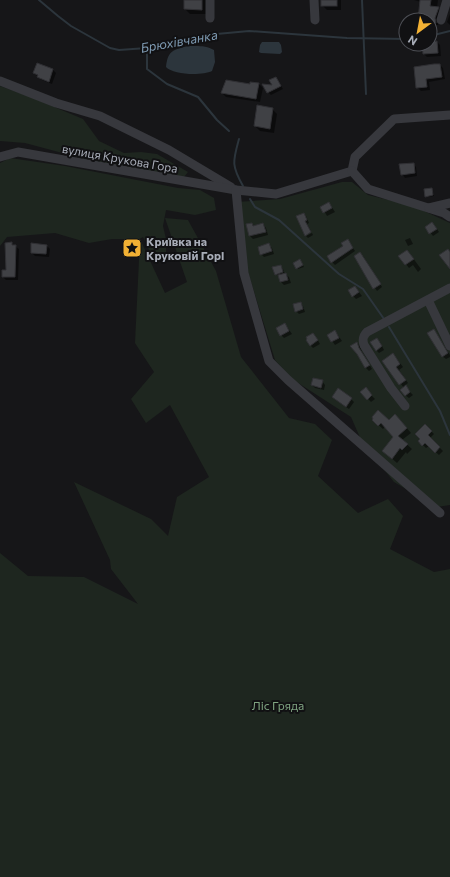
<svg xmlns="http://www.w3.org/2000/svg" width="450" height="877" viewBox="0 0 450 877" font-family="Commissioner,sans-serif">
<style>
.green{fill:#1e261f}
.water{fill:#2c353c}
.shadow{fill:#0007}
.lines{fill:none;stroke-linecap:round;stroke-linejoin:round}
.stream{stroke:#2c353c;stroke-width:2}
.building{fill:#404145;stroke:#303034}
.minor{stroke:#37383d;stroke-width:9}
.labels{text-anchor:middle;dominant-baseline:central;stroke-width:4;stroke-linejoin:round;paint-order:stroke}
.street-label{font-size:12px;fill:#a8adb8;stroke:#111113}
.poi-label{font-size:12px;font-weight:bold;fill:#a8adb8;stroke:#111113;text-anchor:start}
.park-label{font-size:12px;fill:#7fa381;stroke:#111113}
.water-label{font-size:13px;font-style:italic;fill:#7f9bb3;stroke:#111113}
</style>
<rect width="100%" height="100%" fill="#161618"/>
<g class="green">
<path d="M0 86 28 96 83 119 99 141 124 153 141 152 157 154 188 172 184 177 96 162 25 143 0 141Z"/>
<path d="M10 158 65 166 178 188 200 190 214 198 216 210 195 215 166 210 163 226 166 239V262L151 254 143 237 130 244 126 239H112L89 243 55 233 7 237 0 246V163Z"/>
<path d="M342 182H352L368 195 413 206 450 223V505L437 507 394 482 362 442 351 417 292 379 275 360 248 272 236 202 280 199Z"/>
<path d="M165 218 188 220 216 271 241 357 289 418 315 424 332 440 318 476 358 513 388 499 403 516 390 549 434 572 450 569V877H0V553L28 576 84 577 138 604 111 569 110 560 74 482 151 519 168 536 177 497 209 477 170 405 146 423 131 399 154 372 135 343 140 239 165 293 187 282Z"/>
</g>
<g class="water">
<path d="M262 42H279L281 45 282 52 280 54 261 53 259 52 260 45Z"/>
<path d="M188 46C197 46 206 45 214 50L215 62 212 71C202 76 173 75 166 67 168 50 173 50 188 46Z"/>
</g>
<g class="shadow">
<path d="M185 0H206L207 14H190L185 9Z"/>
<path d="M321 0H341V10H327L322 5Z"/>
<path d="M414 0H438L437 8 441 11 438 25H430V20H419L421 2Z"/>
<path d="M450 14V25L447 22Z"/>
<path d="M437 42 440 45 441 56 427 57 424 54 423 44Z"/>
<path d="M38 64 53 70 56 73 52 84 42 80 34 73Z"/>
<path d="M440 65 443 68 445 79 429 82 430 90 421 91 417 87Z"/>
<path d="M276 78 283 89 271 95 268 92 274 87Z"/>
<path d="M259 84 263 88 260 102 226 97 222 93Z"/>
<path d="M272 109 277 114 274 133 260 131 255 126Z"/>
<path d="M413 164 416 167 417 176 405 178 402 174Z"/>
<path d="M432 189 434 196 428 197 426 196Z"/>
<path d="M329 203 335 212 327 216 322 207Z"/>
<path d="M304 214 306 216 309 223 307 224 311 231 305 235Z"/>
<path d="M252 224 255 227 263 224 266 228 268 235 253 239 250 236Z"/>
<path d="M435 226 439 232 433 236 426 227Z"/>
<path d="M312 233 313 235 308 238 306 236Z"/>
<path d="M410 238 413 244 408 246 405 240Z"/>
<path d="M11 243 19 249 18 280H6L3 277 7 271Z"/>
<path d="M350 244 355 251 335 265 332 262Z"/>
<path d="M269 245 272 248 274 254 264 257 261 254Z"/>
<path d="M47 246 50 249 49 257 35 256 32 253Z"/>
<path d="M410 254 421 269 418 272 413 265 409 268 400 256Z"/>
<path d="M363 256 382 287 377 291 355 257Z"/>
<path d="M300 260 304 267 298 269 296 268Z"/>
<path d="M280 266 283 269 285 274 289 277 291 283 284 285 281 282 280 277 276 274Z"/>
<path d="M355 287 362 296 356 299 353 296Z"/>
<path d="M300 303 303 306 305 312 299 314 296 311Z"/>
<path d="M285 324 292 334 284 338 281 335Z"/>
<path d="M434 330 450 355V357L446 359 442 356Z"/>
<path d="M335 331 342 341 335 345 328 335Z"/>
<path d="M316 337 320 344 313 348 310 345Z"/>
<path d="M380 342 384 350 379 353 376 350Z"/>
<path d="M357 343 360 346 362 352 372 369 369 371 366 368Z"/>
<path d="M396 358 403 367 399 370 408 383 404 386 413 395 409 398 405 395 404 388 384 361Z"/>
<path d="M322 381 325 385 324 390 315 388 312 385Z"/>
<path d="M365 389 375 399 371 402 362 392Z"/>
<path d="M351 399 354 402 349 409 336 400Z"/>
<path d="M373 420 389 421 400 420 411 433 402 440 412 449 407 454 406 452 397 463 388 455 395 437 385 427 383 429Z"/>
<path d="M425 425 434 434 430 438 443 451 439 455 429 446 426 448 419 441 421 439Z"/>
</g>
<g class="lines">
<g class="stream">
<path d="M39 0 58 16 71 26 110 48 119 50 147 48 195 36 249 31 347 38 406 39"/>
<path d="M362 0 366 94"/>
<path d="M430 36 450 31"/>
<path d="M147 48V69L167 84 198 97 217 120 229 131"/>
<path d="M239 139C233 161 231 165 243 186"/>
<path d="M250 199 255 207 279 220 339 274 363 289 384 319"/>
<path d="M389 327 440 411 450 435"/>
</g>
</g>
<g class="building">
<path d="M184 0H202V10L184 9Z"/>
<rect x="321" y="0" width="16" height="6"/>
<path d="M420 0H431L430 6 439 7 435 18 436 23H430V20H418Z"/>
<path d="M437 41 438 53 423 54 422 44H430V42Z"/>
<path d="M37 63 53 69 49 82 37 77 38 75 33 73Z"/>
<path d="M434 64H440L442 77 426 79 427 87 416 88 414 67Z"/>
<path d="M276 77 281 86 267 93 262 84 272 85 269 80Z"/>
<path d="M226 80 250 84V82L259 83 256 99 221 93Z"/>
<path d="M257 105 273 108 270 129 254 126Z"/>
<path d="M414 163 415 173 401 175 399 164Z"/>
<path d="M432 188 433 195 425 197 424 189Z"/>
<path d="M329 202 332 208 323 213 320 207Z"/>
<path d="M304 213 307 220 305 221 311 232 305 236 296 216Z"/>
<path d="M432 222 437 229 429 234 425 227Z"/>
<path d="M252 223 253 226 263 223 266 232 249 236 246 224Z"/>
<path d="M348 239 353 248 331 263 327 256 343 246 341 243Z"/>
<path d="M12 242V245H16L15 277H2V270H6L5 243Z"/>
<path d="M31 243 47 245 46 254 31 253Z"/>
<path d="M269 243 272 251 260 255 258 247Z"/>
<path d="M448 249 450 252V269L439 255Z"/>
<path d="M407 250 414 259 405 265 398 256Z"/>
<path d="M360 252 381 284 373 289 354 256Z"/>
<path d="M300 259 303 265 296 269 293 263Z"/>
<path d="M281 265 283 272 275 275 272 267Z"/>
<path d="M286 273 288 280 280 282 278 275Z"/>
<path d="M355 286 359 292 352 297 348 290Z"/>
<path d="M301 302 303 309 295 312 293 304Z"/>
<path d="M285 323 289 331 280 336 276 328Z"/>
<path d="M434 329 448 353 442 357 427 333Z"/>
<path d="M335 330 339 338 331 342 327 335Z"/>
<path d="M313 333 318 340 310 346 306 340 307 339 306 337Z"/>
<path d="M377 338 382 346 376 351 370 342Z"/>
<path d="M357 342 359 348 370 365 365 368 357 354 350 346Z"/>
<path d="M393 353 400 364 396 367 406 380 399 385 382 361Z"/>
<path d="M313 378 323 380 321 388 311 385Z"/>
<path d="M406 385 410 392 405 396 400 390Z"/>
<path d="M366 387 372 395 367 400 360 392Z"/>
<path d="M338 388 352 398 346 407 332 397Z"/>
<path d="M378 410 389 420 395 414 407 428 398 436 408 444 402 450 400 448 392 459 382 451 393 437 381 423 378 426 372 420 373 419 372 417Z"/>
<path d="M425 424 432 431 428 435 440 447 435 453 425 443 422 446 418 441 420 439 415 434Z"/>
</g>
<g class="lines">
<g class="minor">
<path d="M314 0 315 20"/>
<path d="M210 18V0"/>
<path d="M441 20 447 0"/>
<path d="M0 81 56 103 100 116 169 150 231 187"/>
<path d="M0 157 18 152 236 190 276 194 352 171 355 157 394 119 450 115"/>
<path d="M352 171 368 189 444 213 450 217"/>
<path d="M236 190 244 273 269 361 288 380 440 513"/>
<path d="M429 208 450 203"/>
<path d="M428 300 450 346"/>
<path d="M405 406 391 388 364 345C362 339 363 336 367 332L450 288"/>
</g>
</g>
<defs>
<g id="sight-square" transform="scale(1)"><rect x="-9" y="-9" width="18" height="18" rx="4" fill="#f2b134" stroke="#111113"/><path d="M0-6L1.8-2.2L6-1.7L2.9 1.2L3.7 5.4L0 3.3L-3.7 5.4L-2.9 1.2L-6-1.7L-1.8-2.2Z" fill="#111"/></g>
</defs>
<g fill-rule="evenodd">
<use href="#sight-square" x="132" y="248"/>
</g>
<g class="labels">
<g class="street-label">
<text transform="translate(120 158) rotate(10)">вулиця Крукова Гора</text>
</g>
<g class="poi-label">
<text x="146" y="241">Криївка на<tspan x="146" dy="14">Круковій Горі</tspan></text>
</g>
<g class="park-label">
<text x="278" y="705">Ліс Гряда</text>
</g>
<g class="water-label">
<text transform="translate(179 41) rotate(-10)">Брюхівчанка</text>
</g>
</g>
<g transform="translate(418 32) rotate(212)"><circle r="19" fill="#111113" stroke="#4d4f55"/>
<path d="M0-3L7 15L0 10L-7 15Z" fill="#f2b134"/>
<text y="-6" font-size="11" font-weight="bold" text-anchor="middle" fill="#a8adb8">N</text>
</g>
</svg>
